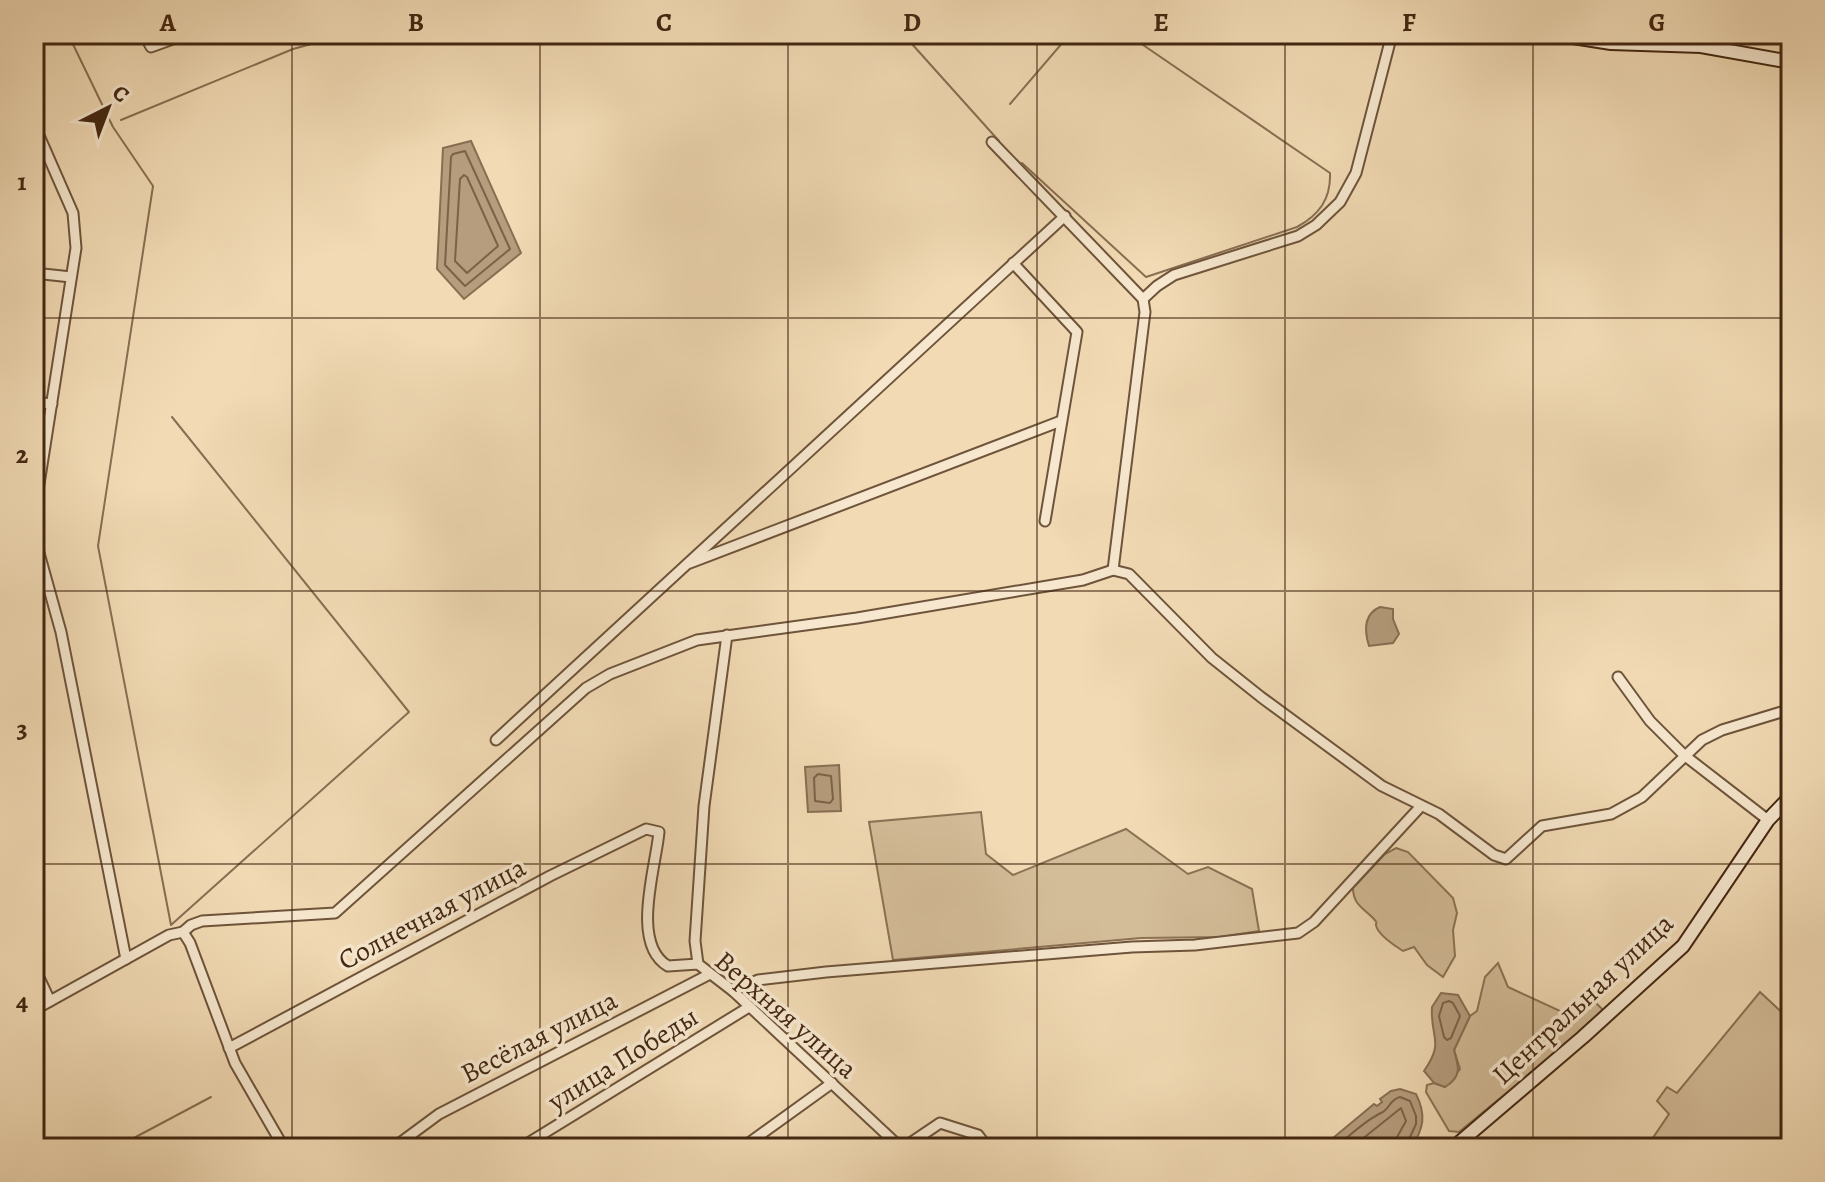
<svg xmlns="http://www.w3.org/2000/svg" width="1825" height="1182" viewBox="0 0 1825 1182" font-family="Alegreya,serif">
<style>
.green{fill:#d3bc98;stroke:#8b7254;stroke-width:2}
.water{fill:#b69d7d;stroke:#886e52;stroke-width:2}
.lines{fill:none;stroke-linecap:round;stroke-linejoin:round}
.shore{stroke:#7c6247;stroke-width:2}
.stream{stroke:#886e52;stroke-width:2}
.street-casing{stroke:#6e543a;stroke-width:13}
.secondary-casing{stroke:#432711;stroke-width:16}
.street{stroke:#f6e7ce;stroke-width:9}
.secondary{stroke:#f6e7ce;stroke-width:12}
.grid{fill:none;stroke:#432711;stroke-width:2;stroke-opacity:0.55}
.labels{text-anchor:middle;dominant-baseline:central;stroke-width:7;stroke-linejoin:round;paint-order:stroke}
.street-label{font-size:28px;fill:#432711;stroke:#f6e7ce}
.neatline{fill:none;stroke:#432711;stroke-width:3}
.grid-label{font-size:26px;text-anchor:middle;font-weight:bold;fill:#432711}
</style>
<rect width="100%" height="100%" fill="#f1dab4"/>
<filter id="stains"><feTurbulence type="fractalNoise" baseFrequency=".0025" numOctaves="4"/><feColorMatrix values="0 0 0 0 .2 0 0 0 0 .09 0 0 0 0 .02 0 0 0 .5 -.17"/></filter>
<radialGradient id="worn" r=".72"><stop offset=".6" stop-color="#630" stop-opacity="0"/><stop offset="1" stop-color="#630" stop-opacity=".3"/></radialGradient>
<g class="green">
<path d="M981 812 986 854 1013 875 1126 829 1188 874 1208 867 1252 889 1259 931 1220 937 1141 938 893 960 869 822Z"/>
<path d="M1396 848 1408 852 1453 898 1457 913 1453 930 1455 956 1443 977 1427 965 1414 947 1403 951C1395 946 1383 938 1378 930 1372 919 1381 927 1373 918 1363 908 1353 904 1353 888L1385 854Z"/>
<path d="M1498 963 1508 987 1562 1012 1595 1002 1603 1010 1600 1016 1459 1132 1449 1131 1426 1092 1427 1085 1434 1083 1445 1087 1460 1069 1454 1050 1470 1016 1477 1011 1485 977Z"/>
<path d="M1760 992 1791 1021V1148H1646L1669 1114 1657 1101 1667 1087 1677 1093Z"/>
</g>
<g class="water">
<path d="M471 141 521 253 464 299 437 269 443 148Z"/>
<path d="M1380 607 1393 609V619L1399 634 1393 643 1369 646C1364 630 1364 614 1380 607Z"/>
<path d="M839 765 841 811 808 812 805 767Z"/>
<path d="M1441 993 1458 995 1470 1016 1454 1050C1459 1067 1462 1077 1445 1087L1434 1083 1424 1071C1445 1041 1430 1038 1432 1007Z"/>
<path d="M1400 1089 1416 1094C1427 1116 1423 1128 1412 1148H1321L1374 1104 1377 1106 1382 1102 1380 1099 1391 1091Z"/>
</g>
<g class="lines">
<g class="shore">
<path d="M465 151 510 249 465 286 445 265 451 157 453 154Z"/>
<path d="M464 175 467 177 498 246 467 273 455 261 460 179Z"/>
<path d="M818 774 831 776 833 799 830 803 815 801 814 778Z"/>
<path d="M1449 1001 1453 1003 1460 1016 1451 1038 1447 1040 1444 1037 1439 1016 1443 1003Z"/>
<path d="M1334 1148C1350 1136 1364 1121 1381 1113 1390 1109 1389 1100 1400 1097L1410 1101 1416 1116V1124L1405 1148"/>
<path d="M1351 1148 1401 1108 1406 1121 1396 1139 1395 1148"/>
</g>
<g class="stream">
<path d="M68 34 113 127 153 186 98 546 171 925 409 712 172 417"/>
<path d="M903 34 999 141"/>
<path d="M1010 104 1070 34"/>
<path d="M121 120 293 49 348 34"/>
<path d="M1022 163 1146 277 1297 227C1319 215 1331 199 1330 173L1127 34"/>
<path d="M115 1148 211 1097"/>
</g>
<g class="street-casing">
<g id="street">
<path d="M144 34 151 47 187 34"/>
<path d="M34 124 73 213 76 248 34 516"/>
<path d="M992 142 1143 299"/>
<path d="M1013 263 1077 332 1045 521"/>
<path d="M34 273 71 277"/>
<path d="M34 402 52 404"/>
<path d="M34 535 61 632 126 959"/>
<path d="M690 563 1061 421"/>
<path d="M1113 570 1145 312 1143 299 1157 286 1174 275 1298 236 1316 225 1340 202 1356 173 1392 34"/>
<path d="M1618 677 1650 721 1684 755 1768 820"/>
<path d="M496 740 1065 216"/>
<path d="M183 932 191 925 202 921 335 913 586 688 610 674 697 640 857 618 1083 580 1113 570 1129 574 1212 658 1261 697 1382 786 1439 814 1494 855 1506 859 1542 826 1611 814 1642 797 1702 740 1722 730 1791 709"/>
<path d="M698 964 695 941 704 806 727 635"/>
<path d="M34 967 50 1001"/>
<path d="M733 991 758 980 826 972 1132 947 1195 945 1298 933 1314 922 1421 806"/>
<path d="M34 1010 169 935 183 932 190 943 235 1063 284 1148"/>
<path d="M229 1048 550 876 646 829 659 832C656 867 630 944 668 966L698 964 733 991 901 1148"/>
<path d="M393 1148 439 1114 710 974"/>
<path d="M520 1148 749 1007"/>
<path d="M742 1148 832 1083"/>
<path d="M903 1148 940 1123 978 1135 988 1148"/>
</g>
</g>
<g class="secondary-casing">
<g id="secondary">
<path d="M1554 34 1611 43 1701 46 1791 62"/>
<path d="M1453 1148 1583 1037 1683 946 1768 820 1791 796"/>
</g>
</g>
<use href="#street" class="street"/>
<use href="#secondary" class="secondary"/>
</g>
<path class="grid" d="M292 34V1148M540 34V1148M788 34V1148M1037 34V1148M1285 34V1148M1533 34V1148M34 318H1791M34 591H1791M34 864H1791"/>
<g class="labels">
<g class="street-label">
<text transform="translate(432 914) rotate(-28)">Солнечная улица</text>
<text transform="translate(1583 999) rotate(-43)">Центральная улица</text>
<text transform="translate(786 1015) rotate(41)">Верхняя улица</text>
<text transform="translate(539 1037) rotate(-27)">Весёлая улица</text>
<text transform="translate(623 1059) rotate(-32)">улица Победы</text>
</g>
</g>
<rect width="1825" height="1182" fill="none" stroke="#f1dab4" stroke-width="88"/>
<g transform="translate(108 108) rotate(42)" stroke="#f6e7ce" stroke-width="6" paint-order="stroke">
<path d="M0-6L14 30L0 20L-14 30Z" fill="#432711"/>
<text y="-12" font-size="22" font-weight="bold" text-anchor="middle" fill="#432711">С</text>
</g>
<rect x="44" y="44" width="1737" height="1094" class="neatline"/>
<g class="grid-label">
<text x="168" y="31">A</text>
<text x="416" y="31">B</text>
<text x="664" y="31">C</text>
<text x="912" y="31">D</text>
<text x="1161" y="31">E</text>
<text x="1409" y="31">F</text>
<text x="1657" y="31">G</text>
<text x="22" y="190">1</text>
<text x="22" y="463">2</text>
<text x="22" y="737">3</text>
<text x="22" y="1010">4</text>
</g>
<rect width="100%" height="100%" filter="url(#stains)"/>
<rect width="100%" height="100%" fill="url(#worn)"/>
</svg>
